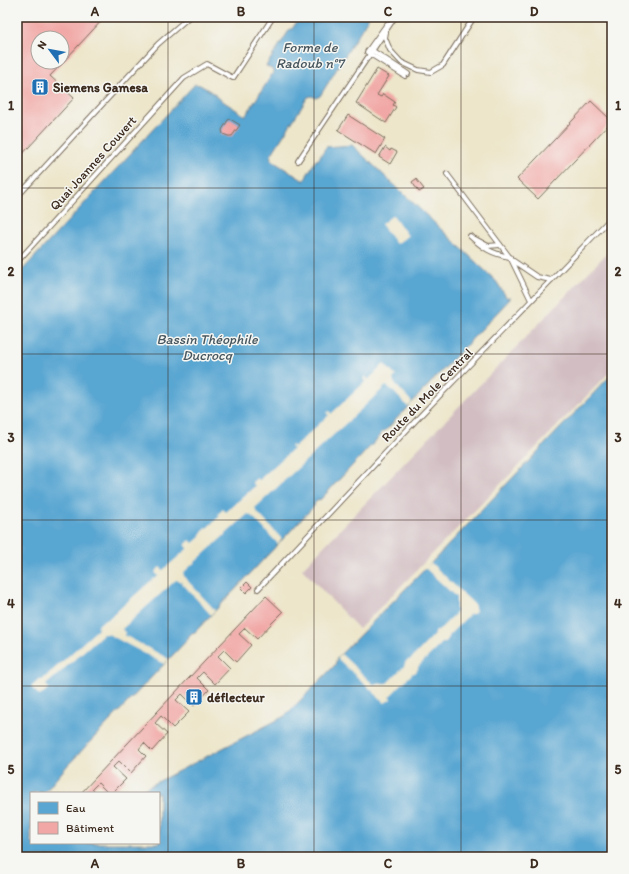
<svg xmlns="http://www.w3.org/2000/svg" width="629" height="874" viewBox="0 0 629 874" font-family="Itim,sans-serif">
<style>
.industrial{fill:#d2bec2}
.water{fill:#59a6d2;stroke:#4a6878}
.pier{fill:#ede6cb}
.building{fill:#f1a7a5;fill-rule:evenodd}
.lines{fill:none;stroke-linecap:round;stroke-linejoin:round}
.lane-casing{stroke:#796c5b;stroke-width:6}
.lane{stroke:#fff;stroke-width:4}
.grid{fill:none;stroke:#3b2a1e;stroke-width:1;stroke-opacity:0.55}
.labels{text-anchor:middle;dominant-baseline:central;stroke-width:3;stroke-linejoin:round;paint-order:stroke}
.poi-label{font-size:13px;font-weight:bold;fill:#3b2a1e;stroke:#f6f6f2;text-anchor:start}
.street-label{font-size:13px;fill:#3b2a1e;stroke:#f6f6f2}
.water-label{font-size:14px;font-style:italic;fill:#46555d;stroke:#f6f6f2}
.neatline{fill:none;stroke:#3b2a1e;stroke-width:1.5}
.grid-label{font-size:13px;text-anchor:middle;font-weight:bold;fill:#3b2a1e}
</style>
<rect width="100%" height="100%" fill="#f6f6f2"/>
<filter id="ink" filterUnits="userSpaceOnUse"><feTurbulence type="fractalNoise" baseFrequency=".025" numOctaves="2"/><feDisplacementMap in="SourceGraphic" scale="8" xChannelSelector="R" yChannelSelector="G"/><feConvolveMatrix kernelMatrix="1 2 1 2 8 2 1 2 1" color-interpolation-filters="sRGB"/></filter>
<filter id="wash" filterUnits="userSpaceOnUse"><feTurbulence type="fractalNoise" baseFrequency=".012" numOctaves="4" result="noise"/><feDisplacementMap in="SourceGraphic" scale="16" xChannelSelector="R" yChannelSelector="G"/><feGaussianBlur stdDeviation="0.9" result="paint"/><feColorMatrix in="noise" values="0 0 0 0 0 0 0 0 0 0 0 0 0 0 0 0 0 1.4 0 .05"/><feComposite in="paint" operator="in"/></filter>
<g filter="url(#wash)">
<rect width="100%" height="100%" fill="#ede6cb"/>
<path class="industrial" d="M612 248V370L359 629 302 569Z"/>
<path class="water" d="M300 17H369L320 96 316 98 312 96 308 97 271 155V160L304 181 307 176V175L316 160H318L326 147 352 145 496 281 507 298 510 296V299L385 431H384L380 434 381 435 320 500 318 499 314 504 315 505 194 633 193 632 188 637 189 638 67 766 45 792 31 793V843H159V793H136L285 716 335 665 337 658 431 563 612 374V857H17V276L195 84 200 85 215 94V96L244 115H246L273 73V70L266 66 290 29H292Z"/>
<g class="pier">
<path d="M393 215 408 236 396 244 381 224Z"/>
<path d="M384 364 396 376 393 379 395 384 412 402 408 407 391 389 386 386 255 508 257 512 282 539 278 544 253 517 248 514 183 573 185 578 215 610 211 615 181 582 176 580 122 629 126 634 124 635 169 659 164 664 108 634H103L46 685 49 688 40 696 31 687 40 679 42 680 98 629 97 626 105 619 107 620 154 578 155 579 158 576 155 572 160 567 163 570 188 548 185 545 190 540 193 543 201 536 200 534 220 516 218 514 223 509 226 512 255 486 252 482 257 478 260 480 262 477 293 449 290 447 293 445 294 447 329 415 326 413 330 411 331 414 366 381 363 379 366 376 368 380Z"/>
<path d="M431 563 474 604 476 611 473 614H470L448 636V639L445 643H442L418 667V669L415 673H413L390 696 391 699 385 703 337 658 341 654 373 684 387 683 404 666 406 661 411 659 433 636 436 631 440 629 456 613V597L425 568Z"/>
</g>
<g id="blocks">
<g class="building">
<path d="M17 17H105L50 76 74 98 17 160ZM38 38H62V62H38Z"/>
<path d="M377 69 389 76 377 95 381 97 383 94 395 102 393 105 396 107 386 123 356 103Z"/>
<path d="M591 101 612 121 538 199 517 179Z"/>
<path d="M348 115 385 139 376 154 338 130Z"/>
<path d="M230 119 240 125 232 136H228L223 134 222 130 228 120Z"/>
<path d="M385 147 390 151 391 149 397 152 390 164 379 157Z"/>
<path d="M416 179 424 189 419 192 412 182Z"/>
<path d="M247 582 252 587 246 593 241 588Z"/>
<path d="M266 596 283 612 272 623 257 639 245 628 239 634 251 645 236 662 224 650 218 656 230 668 215 684 203 672 197 678 209 690 194 706 182 694 176 700 189 712 173 728 161 716 155 723 167 734 152 751 144 743 139 749 146 756 131 773 119 761 113 767 126 779 112 793H108L98 783 92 789 96 793H81Z"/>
</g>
</g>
</g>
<g filter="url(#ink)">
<use href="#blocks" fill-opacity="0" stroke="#796c5b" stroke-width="1"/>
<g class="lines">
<g class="lane-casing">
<g id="lane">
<path d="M387 24 367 52 405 76"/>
<path d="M386 32 385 38 390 50 401 62 418 70 431 72 443 65 474 17"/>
<path d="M373 51 408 74"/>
<path d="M298 161 395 17"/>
<path d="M447 174 511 259 531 300"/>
<path d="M17 197 158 44 189 17"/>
<path d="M470 236C483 248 492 254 510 257"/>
<path d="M475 239 488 246 500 245"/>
<path d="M512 260 537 277 551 280"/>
<path d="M17 262 184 78 207 64 233 78 273 17"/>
<path d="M258 589 420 416 612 217"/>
</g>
</g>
<use href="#lane" class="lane"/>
</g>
</g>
<path class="grid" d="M168 17V857M314 17V857M461 17V857M17 188H612M17 354H612M17 520H612M17 686H612"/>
<defs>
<g id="building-square" transform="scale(0.9)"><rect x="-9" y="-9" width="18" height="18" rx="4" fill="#1f6fb2" stroke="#f6f6f2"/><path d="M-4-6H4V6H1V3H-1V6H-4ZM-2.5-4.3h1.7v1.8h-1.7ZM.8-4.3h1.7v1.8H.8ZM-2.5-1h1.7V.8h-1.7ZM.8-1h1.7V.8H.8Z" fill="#fff"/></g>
</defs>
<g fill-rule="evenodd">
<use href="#building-square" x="40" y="87"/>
<use href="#building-square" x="194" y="697"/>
</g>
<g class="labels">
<g class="poi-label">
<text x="53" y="87">Siemens Gamesa</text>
<text x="207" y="697">déflecteur</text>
</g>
<g class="street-label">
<text transform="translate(93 163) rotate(-48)">Quai Joannes Couvert</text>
<text transform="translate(427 395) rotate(-46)">Route du Mole Central</text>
</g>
<g class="water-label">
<text x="310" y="47">Forme de<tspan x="310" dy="16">Radoub n°7</tspan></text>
<text x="207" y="339">Bassin Théophile<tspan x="207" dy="16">Ducrocq</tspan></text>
</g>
</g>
<rect width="629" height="874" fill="none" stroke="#f6f6f2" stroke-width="44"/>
<rect x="30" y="792" width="130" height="52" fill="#f6f6f2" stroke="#aba49d"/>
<rect x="38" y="802" width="20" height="12" fill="#59a6d2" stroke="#aba49d"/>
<text x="66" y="812" font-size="12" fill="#3b2a1e">Eau</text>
<rect x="38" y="822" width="20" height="12" fill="#f1a7a5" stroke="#aba49d"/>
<text x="66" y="832" font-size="12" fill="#3b2a1e">Bâtiment</text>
<g transform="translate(50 50) rotate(302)"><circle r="19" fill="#f6f6f2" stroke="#aba49d"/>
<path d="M0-3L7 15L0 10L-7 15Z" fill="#1f6fb2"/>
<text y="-6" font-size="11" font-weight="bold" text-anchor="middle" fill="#3b2a1e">N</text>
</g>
<rect x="22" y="22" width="585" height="830" class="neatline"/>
<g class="grid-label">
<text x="95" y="16">A</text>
<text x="241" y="16">B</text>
<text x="388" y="16">C</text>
<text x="534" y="16">D</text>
<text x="11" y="110">1</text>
<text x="618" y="110">1</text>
<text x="11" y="276">2</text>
<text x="618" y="276">2</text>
<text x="11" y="442">3</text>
<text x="618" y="442">3</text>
<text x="11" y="608">4</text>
<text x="618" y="608">4</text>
<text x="11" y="774">5</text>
<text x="618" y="774">5</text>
<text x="95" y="868">A</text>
<text x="241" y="868">B</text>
<text x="388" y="868">C</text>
<text x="534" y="868">D</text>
</g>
</svg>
